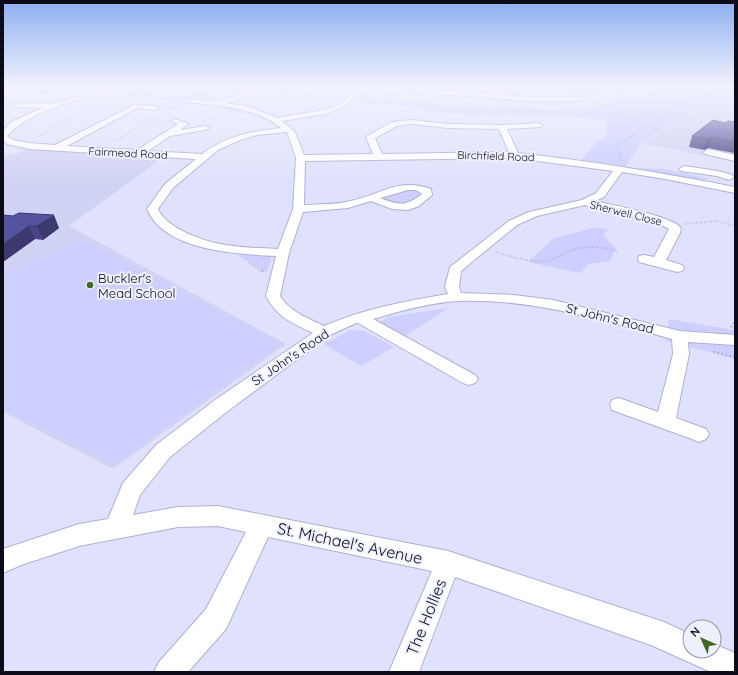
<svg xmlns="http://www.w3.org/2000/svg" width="738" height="675" viewBox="0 0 738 675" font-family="Quicksand,sans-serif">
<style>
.built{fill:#d1d3f4}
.green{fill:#cdd0fe}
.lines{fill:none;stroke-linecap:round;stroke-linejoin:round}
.minor-casing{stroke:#aeb0d1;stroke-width:2}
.path-far3{stroke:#999bb0;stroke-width:1;stroke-dasharray:0.5 1.5;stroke-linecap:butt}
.path-far2{stroke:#999bb0;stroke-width:1.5;stroke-dasharray:0.5 1.5;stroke-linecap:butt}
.path-far1{stroke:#999bb0;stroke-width:2;stroke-dasharray:0.5 2;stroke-linecap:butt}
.path{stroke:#999bb0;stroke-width:2.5;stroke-dasharray:1 3;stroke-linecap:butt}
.minor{fill:#fff;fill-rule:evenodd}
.wall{fill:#494788}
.shaded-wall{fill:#3c396f}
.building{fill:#55529e;stroke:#3c396f}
.poi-dot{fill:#436822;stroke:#eff0fe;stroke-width:1.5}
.labels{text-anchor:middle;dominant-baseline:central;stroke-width:4;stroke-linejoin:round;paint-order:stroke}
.far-street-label{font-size:11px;fill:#0b0c17;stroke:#eff0fe}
.poi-label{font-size:13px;fill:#0b0c17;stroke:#eff0fe;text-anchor:start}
.street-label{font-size:13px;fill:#0b0c17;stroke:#eff0fe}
.near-street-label{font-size:16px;fill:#0b0c17;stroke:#eff0fe}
</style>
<rect width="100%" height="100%" fill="#e0e2fd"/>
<g class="built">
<path d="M716 97 735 101V162L643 143Z"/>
<path d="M29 148 162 158 69 226 286 344 113 469 3 412V160Z"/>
</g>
<g class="green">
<path d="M242 86H265L260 88 347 99 343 101 319 98 296 93 291 94 257 90 230 89 187 100 176 101 140 97 116 92 137 89 149 93 177 97Z"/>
<path d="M537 86H560L636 97 672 86H735V101L716 97 687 114 690 115 676 123H673L642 142 625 167 580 161 599 140 605 138 607 134V120L559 115H515L512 114 474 115 423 110 425 108 398 104 355 102 358 99 459 105 460 103H474L475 108 519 109 518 106H531L533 110 606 109 599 103 622 102 610 95 573 93 581 97 552 99 569 93Z"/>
<path d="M183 102 236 109 253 115 229 112 232 110C221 108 197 102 186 104 176 105 173 110 162 109Z"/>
<path d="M626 168 664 169 710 179 696 180Z"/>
<path d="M415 188 424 193C415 203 394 210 383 199L384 196Z"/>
<path d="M597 227 608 230 603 235 616 249 610 259 612 261 589 264 579 273 528 262 554 238Z"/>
<path d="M84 240 280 344 115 463 3 410V273Z"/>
<path d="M259 254 270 257 271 261 266 273 238 255Z"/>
<path d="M448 308 402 338 381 328 380 322 388 317Z"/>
<path d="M669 319 733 330 735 326V359L666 341Z"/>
<path d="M350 330 364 331 394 347 361 366 324 344Z"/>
</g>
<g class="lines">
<g class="minor-casing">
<g id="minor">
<path d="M43 86H56L53 88 3 96V92Z"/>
<path d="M131 86H161L158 88C113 91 38 102 7 136L13 140 29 143 55 145 134 105 155 106 159 108 155 110 137 108 67 146 137 150 178 124 171 121 175 119 188 124 180 130 205 126 209 128 205 130 170 136 148 151 202 154C225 136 253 131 281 128 255 107 220 106 188 102L185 100 186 99 217 102 253 90 256 92 255 93 225 103 250 107 277 118 324 110 337 106 360 88 361 86 488 94 486 92 487 91 507 86H516L515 87 490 94 529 97H581L584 99 581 101H529L456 95 364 91 341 108 325 114 282 121 295 132 304 155 373 154 366 137 392 122 412 120 448 124 502 125 538 123 542 125 541 127 507 129 518 153C591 161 663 173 735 187V193L665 179 622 172 604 197 595 201C612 205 672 216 681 228L680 233 666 260 682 265 684 268 682 271 677 272 639 262 638 259 639 256 644 255 654 257 669 229 658 223 585 205 537 216 517 225 461 271 459 287 461 293 514 295 553 300 680 331 735 335V345L688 342 689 354 676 418 706 429 709 434 706 439 699 442 692 439 612 410 610 405 612 400 619 398 658 412 673 354 672 339C602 320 531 298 457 301 429 303 400 311 373 319L475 375 478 379 475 383 469 385 463 383 358 323H356L330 335 229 410 170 457 140 495 133 515 178 507 218 506 448 551 664 622 690 634V651H714V644L735 653V672H711L651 645 455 577 419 672H389L432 571 268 537 226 629 188 672H154L159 662 206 609 246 532 218 526 178 527 79 546 21 565 3 573V549L79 524 108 519 123 483 156 445 215 400 313 333C291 322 278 318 266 296L276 256C237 254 164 251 147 209L165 184 196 159 29 149 7 144 3 141V131L11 122 42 108 16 107 13 105 14 104H49ZM412 124 448 128 499 129 509 152 382 154 375 138 397 126ZM287 132 296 158 293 209 278 249C261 248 243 248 226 245 205 242 167 229 158 209L173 188 218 150 240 140 257 135ZM515 158 613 171 596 193 582 200 529 212 509 221 450 267 445 287 448 294C405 301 364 309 324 326 308 318 290 312 280 296L289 253 303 212 348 208 371 201 392 209 408 210 419 206 432 195 431 189C398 177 381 195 350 201 335 205 319 204 304 205L305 161ZM408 190H416L422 194C406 207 398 205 380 198Z"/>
<path d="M326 86H332L329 90 319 92V90Z"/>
<path d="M609 86H625L631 88C626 91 614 89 609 86Z"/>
<path d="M708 149 735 155V161L705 154 704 152Z"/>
<path d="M684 166 718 171 732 175 734 177 729 180 717 176 681 171 679 169Z"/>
</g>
</g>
<g class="path-far3">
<path d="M538 86 549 88"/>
<path d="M554 86 563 89"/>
<path d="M670 86 713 96 735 99"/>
<path d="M216 87 214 88 219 89"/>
<path d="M682 87 689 86"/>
<path d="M262 88 314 95"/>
<path d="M582 90 588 86"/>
<path d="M638 90 649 91"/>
<path d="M204 92 235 87"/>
<path d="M261 92 289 95 261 104"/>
<path d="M587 93 608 95"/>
<path d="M161 95 180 98"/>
<path d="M633 96 670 86"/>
<path d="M159 98 179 101"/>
<path d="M692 98 693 90 700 86"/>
<path d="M365 100 419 103 452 111 478 108 547 111 562 110"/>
<path d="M590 102 610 107 645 126 635 133"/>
<path d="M428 104 439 105"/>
<path d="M611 107 621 103 619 101 624 98"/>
<path d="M583 109 614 110"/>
<path d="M166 110 182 104"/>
<path d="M619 110 649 112 675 110"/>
<path d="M151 119 166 121"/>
<path d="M208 119 222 114"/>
<path d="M645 126 668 115 684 101 702 96H713"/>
<path d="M645 126 663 130"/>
<path d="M44 133 76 115 115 102"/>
<path d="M128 133 151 117"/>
</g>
<g class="path-far2">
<path d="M39 136 46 132"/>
<path d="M117 141 130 132"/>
<path d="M3 158 14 153"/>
<path d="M621 161 617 146 637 132"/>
</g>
<g class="path-far1">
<path d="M684 224 717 221 735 226"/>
<path d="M496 252C512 257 528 262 545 261 554 260 559 256 567 252 583 245 603 246 619 252"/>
<path d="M249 263 263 272"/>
</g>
<g class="path">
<path d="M262 271 265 273"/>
<path d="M731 327 735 322"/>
<path d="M714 352 735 357"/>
</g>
<use href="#minor" class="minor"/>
</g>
<g class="wall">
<path d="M735 122 734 153 708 148 704 150 689 147 692 136 725 123Z"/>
<path d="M3 215 59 228 43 240 35 239 3 262Z"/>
</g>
<g class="shaded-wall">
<path d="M712 137 708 148 704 150 708 139Z"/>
<path d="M54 215 59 228 43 240 37 226Z"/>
<path d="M29 226 35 239 3 262V244Z"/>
</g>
<g class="building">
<path d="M713 120 725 123 728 121 735 122V142L712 137 708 139 692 136Z"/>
<path d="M19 213 54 215 37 226H29L3 244V215L13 216Z"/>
</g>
<linearGradient id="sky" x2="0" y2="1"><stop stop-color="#8daeef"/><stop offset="0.48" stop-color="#f1f2fe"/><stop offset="1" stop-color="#f1f2fe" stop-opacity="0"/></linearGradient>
<rect width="738" height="180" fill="url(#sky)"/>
<circle class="poi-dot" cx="90" cy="285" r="4"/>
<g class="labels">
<g class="far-street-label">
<text transform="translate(128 153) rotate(3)">Fairmead Road</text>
<text transform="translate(496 156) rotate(2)">Birchfield Road</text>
<text transform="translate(626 213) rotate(14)">Sherwell Close</text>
</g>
<g class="poi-label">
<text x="98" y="278">Buckler's<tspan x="98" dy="15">Mead School</tspan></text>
</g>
<g class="street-label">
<text transform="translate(610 318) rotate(14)">St John's Road</text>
<text transform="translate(290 357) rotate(-34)">St John's Road</text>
</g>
<g class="near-street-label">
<text transform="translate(350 543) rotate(12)">St. Michael's Avenue</text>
<text transform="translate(426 617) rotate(-68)">The Hollies</text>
</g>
</g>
<rect width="738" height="675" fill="none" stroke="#0b0c17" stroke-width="8"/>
<g transform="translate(702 639) rotate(315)"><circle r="19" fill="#eff0fe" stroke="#9495a2"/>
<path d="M0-3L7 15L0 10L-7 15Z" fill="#436822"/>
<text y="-6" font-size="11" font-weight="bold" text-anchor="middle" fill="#0b0c17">N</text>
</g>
</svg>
